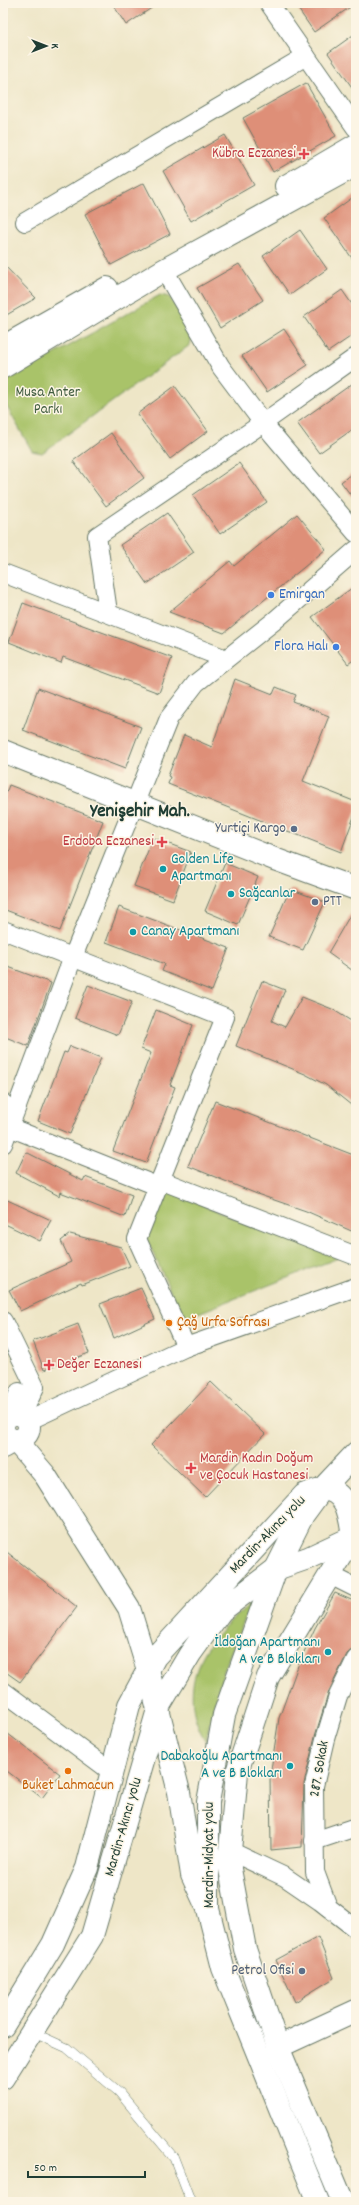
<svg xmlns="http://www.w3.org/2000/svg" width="359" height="2205" viewBox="0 0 359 2205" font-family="Dekko,sans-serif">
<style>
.green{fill:#a9c369;stroke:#64804e}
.building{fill:#de8f78}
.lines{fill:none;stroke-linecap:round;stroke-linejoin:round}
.lane-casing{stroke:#677867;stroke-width:10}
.street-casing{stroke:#677867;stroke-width:20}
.secondary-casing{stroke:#677867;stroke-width:24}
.highway-casing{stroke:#677867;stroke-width:24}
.lane{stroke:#fff;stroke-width:9}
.street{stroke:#fff;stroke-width:18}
.secondary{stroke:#fff;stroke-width:22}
.highway{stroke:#fff;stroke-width:22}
.health-dot{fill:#e0444e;stroke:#fcf5e5;stroke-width:1.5}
.shop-dot{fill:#3f7fe0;stroke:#fcf5e5;stroke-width:1.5}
.service-dot{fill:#5c6f8a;stroke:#fcf5e5;stroke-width:1.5}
.culture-dot{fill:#0f9aa8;stroke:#fcf5e5;stroke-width:1.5}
.food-dot{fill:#e8710a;stroke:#fcf5e5;stroke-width:1.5}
.labels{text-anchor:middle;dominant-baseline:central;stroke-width:3;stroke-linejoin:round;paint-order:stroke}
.health-label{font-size:15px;fill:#be3a42;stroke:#fcf5e5;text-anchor:end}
.park-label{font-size:15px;fill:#425e41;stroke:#fcf5e5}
.shop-label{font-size:15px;fill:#366cbe;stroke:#fcf5e5;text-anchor:start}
.service-label{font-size:15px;fill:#4e5e75;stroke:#fcf5e5;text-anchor:end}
.culture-label{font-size:15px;fill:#0d838f;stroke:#fcf5e5;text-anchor:start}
.food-label{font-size:15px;fill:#c56008;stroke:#fcf5e5;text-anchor:start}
.street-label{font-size:15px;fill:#1f3d34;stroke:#fcf5e5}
.district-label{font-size:19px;font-weight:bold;fill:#1f3d34;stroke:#fcf5e5}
</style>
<rect width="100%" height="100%" fill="#fcf5e5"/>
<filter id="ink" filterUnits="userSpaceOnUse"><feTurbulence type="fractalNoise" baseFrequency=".025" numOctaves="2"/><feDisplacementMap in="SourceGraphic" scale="8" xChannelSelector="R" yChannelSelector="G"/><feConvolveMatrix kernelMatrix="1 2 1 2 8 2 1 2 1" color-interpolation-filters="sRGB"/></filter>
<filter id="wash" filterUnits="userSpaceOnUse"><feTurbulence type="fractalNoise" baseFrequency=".012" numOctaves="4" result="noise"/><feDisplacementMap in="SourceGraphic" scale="16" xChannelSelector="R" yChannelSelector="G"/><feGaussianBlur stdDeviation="0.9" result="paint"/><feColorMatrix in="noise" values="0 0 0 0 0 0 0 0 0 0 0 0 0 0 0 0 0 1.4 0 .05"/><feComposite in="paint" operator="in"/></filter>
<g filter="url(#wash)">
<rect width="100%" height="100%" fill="#eee6c7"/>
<g class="green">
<path d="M160 295 170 297 192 335 190 345 42 453 32 451 3 400V383Z"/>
<path d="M165 1190 338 1258 183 1319 146 1237Z"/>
<path d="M253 1602C230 1650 215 1690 206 1742 172 1685 206 1637 253 1602Z"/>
</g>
<g id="blocks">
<g class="building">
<path d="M112 3H159L126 25Z"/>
<path d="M294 3H356L314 32Z"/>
<path d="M356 33V93L328 53Z"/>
<path d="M306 83 336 136 273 172 243 118Z"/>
<path d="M225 135 254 185 191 221 163 171Z"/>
<path d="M144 183 170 234 111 265 85 214Z"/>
<path d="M356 195V264L324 218Z"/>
<path d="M300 230 327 269 290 295 263 256Z"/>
<path d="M3 264 36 298 3 317Z"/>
<path d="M239 264 263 300 220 328 197 288Z"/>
<path d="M342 290 356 310V333L328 352 304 317Z"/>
<path d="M284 329 308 365 267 392 242 356Z"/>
<path d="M356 381V427L319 453 297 423Z"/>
<path d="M175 386 208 431 170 459 137 414Z"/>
<path d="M111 433 144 478 106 506 73 461Z"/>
<path d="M239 463 267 502 220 534 193 495Z"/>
<path d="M356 470V502L341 482Z"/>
<path d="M167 513 194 552 147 584 120 545Z"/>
<path d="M297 514 326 549 224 633 169 612 230 561 234 566Z"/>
<path d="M356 585V658L348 664 312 617Z"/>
<path d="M23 603 172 658 159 693 63 657 61 663 9 642Z"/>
<path d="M235 679 273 694 276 687 296 695 293 702 329 716 303 781 356 802V811L341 852 168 784 170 777 168 776 184 735 212 747Z"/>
<path d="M38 688 141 727 125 769 23 730Z"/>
<path d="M9 785 103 821 60 931 3 909V801Z"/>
<path d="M153 838 191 852 173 900 134 886Z"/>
<path d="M225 863 258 877 238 925 205 911Z"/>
<path d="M290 889 325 902 303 950 269 937Z"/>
<path d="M356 905V973L328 953Z"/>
<path d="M119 907 229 948 212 991 162 971 165 964 106 942Z"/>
<path d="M3 965 51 983 28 1046 3 1036Z"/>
<path d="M262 981 285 990 272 1021 285 1027 302 997 332 1009 356 1024V1109L326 1085 305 1074 236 1046Z"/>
<path d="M88 985 132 1002 118 1035 75 1018Z"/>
<path d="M156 1010 193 1025 170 1085 175 1087 146 1163 113 1151 151 1053 141 1049Z"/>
<path d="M70 1046 101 1058 70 1134 38 1121 64 1052 67 1053Z"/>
<path d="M215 1101 356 1156V1233L306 1211 257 1194 188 1166Z"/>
<path d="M26 1152 83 1181 85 1177 132 1195 125 1217 60 1192 59 1196 16 1173Z"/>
<path d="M3 1198 51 1220 40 1241 3 1223Z"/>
<path d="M70 1234 121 1247 130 1266 82 1285 81 1283 20 1311 9 1290 71 1262 61 1241Z"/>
<path d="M141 1288 155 1319 114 1338 100 1304Z"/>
<path d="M78 1324 89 1353 44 1370 33 1341Z"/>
<path d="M211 1382 265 1434 205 1497 151 1445Z"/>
<path d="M3 1549 77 1607 20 1682 3 1670Z"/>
<path d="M335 1593 356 1602V1646L347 1654 329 1691 315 1736 304 1784 302 1847 271 1850 270 1776 279 1718 299 1663 315 1628Z"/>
<path d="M3 1730 60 1774 42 1798 3 1768Z"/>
<path d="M318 1937 334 1978 295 2002 276 1960Z"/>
</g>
</g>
</g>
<g filter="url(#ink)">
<use href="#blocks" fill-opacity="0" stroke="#677867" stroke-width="1"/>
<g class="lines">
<g class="lane-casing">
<path id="lane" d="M32 2032 67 2048 119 2092 174 2158 191 2202"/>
</g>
<g class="street-casing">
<g id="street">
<path d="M269 3 356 128"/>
<path d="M25 222 306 56"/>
<path d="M164 270 221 367 263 423 356 533"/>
<path d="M3 573 226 659"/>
<path d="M108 612 97 536 263 423 356 357"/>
<path d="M3 930 225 1017 137 1239 186 1347"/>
<path d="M3 1103 9 1127 157 1186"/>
<path d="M3 1144 73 957 169 718 196 683 273 622 356 550"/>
<path d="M160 1180 356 1256"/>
<path d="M3 1321 35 1387 22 1415"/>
<path d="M8 1417 19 1392"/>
<path d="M28 1421 186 1347 356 1287"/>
<path d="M330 1575 356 1588"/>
<path d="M3 1691 112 1772"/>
<path d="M314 1841 356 1827"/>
<path d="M230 1851 285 1877 320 1901 356 1929"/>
<path d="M328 1907 315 1872 314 1786 325 1739 338 1696 356 1659"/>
</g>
</g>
<g class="secondary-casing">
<g id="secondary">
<path d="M286 186 356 145"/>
<path d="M3 347 107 288"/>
<path d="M3 367 164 270 356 165"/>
<path d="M3 751 277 860 356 889"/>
<circle cx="16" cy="1427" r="13"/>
<path d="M3 1447 15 1440 45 1475 129 1608 148 1670"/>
<path d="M3 2026 53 1944 87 1868 129 1705 155 1657 304 1495C309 1493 317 1489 322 1489 348 1490 350 1518 353 1537L308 1558 276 1569 221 1611 190 1654 159 1706 92 1936 3 2078"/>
<path d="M278 2047 356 2011"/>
</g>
</g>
<g class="highway-casing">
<g id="highway">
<path d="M148 1670 179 1792 192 1875 205 1903"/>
<path d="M318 2202 223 1968 208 1909V1802L224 1715 276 1569 303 1515 322 1489 356 1453"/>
<path d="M343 2202 278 2047 245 1949 230 1869V1851L237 1772 268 1677 356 1532"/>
</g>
</g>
<use href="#lane" class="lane"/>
<use href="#street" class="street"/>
<use href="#secondary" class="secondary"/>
<use href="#highway" class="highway"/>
</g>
</g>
<g class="health-dot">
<path d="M302 148h4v4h4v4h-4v4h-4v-4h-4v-4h4z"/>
<path d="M160 836h4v4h4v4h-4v4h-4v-4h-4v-4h4z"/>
<path d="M47 1359h4v4h4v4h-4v4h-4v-4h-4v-4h4z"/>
<path d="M189 1462h4v4h4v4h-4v4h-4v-4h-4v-4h4z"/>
</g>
<g class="shop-dot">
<circle cx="271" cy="595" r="4"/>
<circle cx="336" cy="647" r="4"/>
</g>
<g class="service-dot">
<circle cx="294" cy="829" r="4"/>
<circle cx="315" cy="902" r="4"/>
<circle cx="302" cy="1971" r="4"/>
</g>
<g class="culture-dot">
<circle cx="163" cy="869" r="4"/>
<circle cx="231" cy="894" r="4"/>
<circle cx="133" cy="932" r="4"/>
<circle cx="328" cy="1652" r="4"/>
<circle cx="290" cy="1766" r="4"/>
</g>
<g class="food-dot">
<circle cx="169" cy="1323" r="4"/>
<circle cx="68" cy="1771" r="4"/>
</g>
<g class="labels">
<g class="health-label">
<text x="296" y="154">Kübra Eczanesi</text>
<text x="154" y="842">Erdoba Eczanesi</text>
<text x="57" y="1365" text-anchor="start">Değer Eczanesi</text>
<text x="200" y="1459" text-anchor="start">Mardin Kadın Doğum<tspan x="200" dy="17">ve Çocuk Hastanesi</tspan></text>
</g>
<g class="park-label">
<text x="48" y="393">Musa Anter<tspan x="48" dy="17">Parkı</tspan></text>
</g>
<g class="shop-label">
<text x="279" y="595">Emirgan</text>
<text x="328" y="647" text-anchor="end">Flora Halı</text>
</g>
<g class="service-label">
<text x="286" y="829">Yurtiçi Kargo</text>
<text x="323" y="902" text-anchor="start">PTT</text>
<text x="294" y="1971">Petrol Ofisi</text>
</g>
<g class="culture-label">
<text x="171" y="860">Golden Life<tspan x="171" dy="17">Apartmanı</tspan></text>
<text x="239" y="894">Sağcanlar</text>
<text x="141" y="932">Canay Apartmanı</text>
<text x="320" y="1643" text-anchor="end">İldoğan Apartmanı<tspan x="320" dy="17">A ve B Blokları</tspan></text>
<text x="282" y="1757" text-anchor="end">Dabakoğlu Apartmanı<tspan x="282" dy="17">A ve B Blokları</tspan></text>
</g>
<g class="food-label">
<text x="177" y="1323">Çağ Urfa Sofrası</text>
<text x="68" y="1786" text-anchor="middle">Buket Lahmacun</text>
</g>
<g class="street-label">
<text transform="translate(268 1535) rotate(-46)">Mardin-Akıncı yolu</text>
<text transform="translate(320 1769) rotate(-80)">287. Sokak</text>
<text transform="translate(124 1827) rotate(-74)">Mardin-Akıncı yolu</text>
<text transform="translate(210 1855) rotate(-90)">Mardin-Midyat yolu</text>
</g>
<g class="district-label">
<text x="140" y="812">Yenişehir Mah.</text>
</g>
</g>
<rect width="359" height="2205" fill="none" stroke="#fcf5e5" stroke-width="16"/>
<g transform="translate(46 46) rotate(90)" stroke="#fcf5e5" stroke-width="3" paint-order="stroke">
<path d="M0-3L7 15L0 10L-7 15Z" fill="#1f3d34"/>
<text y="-6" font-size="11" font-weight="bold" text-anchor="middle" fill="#1f3d34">K</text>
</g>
<path d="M28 2171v6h117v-6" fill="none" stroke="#1f3d34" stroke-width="2"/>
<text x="34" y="2171" font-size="12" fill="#1f3d34" stroke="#fcf5e5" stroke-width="3" paint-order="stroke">50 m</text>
</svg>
